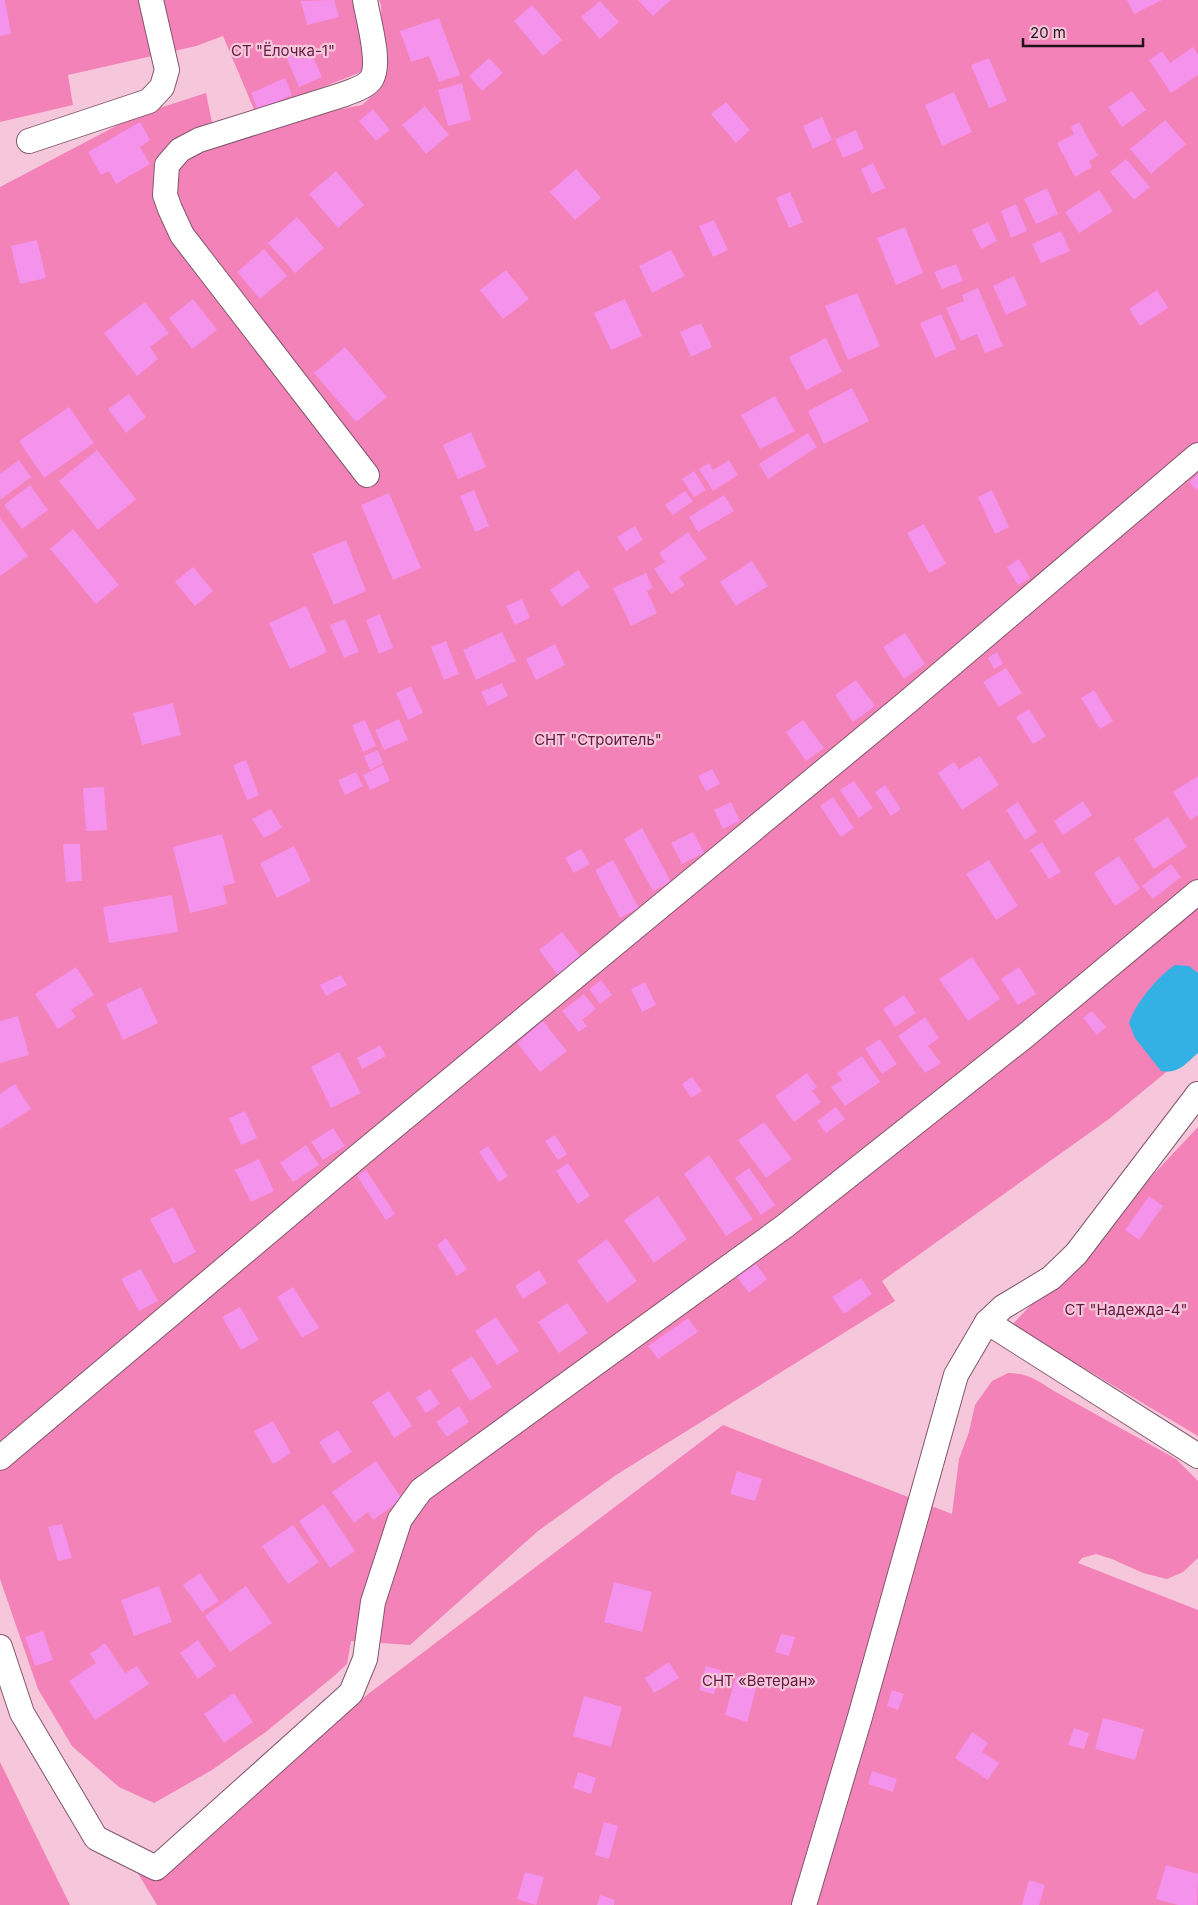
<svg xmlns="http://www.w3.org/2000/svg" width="1198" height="1905" viewBox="0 0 1198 1905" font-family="Inter,sans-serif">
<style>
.green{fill:#f282b8}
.water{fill:#33b1e5}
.building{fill:#f592eb}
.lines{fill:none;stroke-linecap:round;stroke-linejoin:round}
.service-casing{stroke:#82586b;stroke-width:26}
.service{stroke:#fff;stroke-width:24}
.labels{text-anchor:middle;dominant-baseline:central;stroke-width:4.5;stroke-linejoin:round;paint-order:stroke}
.park-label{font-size:15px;fill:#641943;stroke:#f6c6da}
</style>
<rect width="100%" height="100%" fill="#f6c6da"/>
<g class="green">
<path d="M0 0H353L366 70 256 114 223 36 196 46 68 75 73 105 0 122Z"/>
<path d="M379 0H1198V1046L1109 1119 882 1281 895 1301 616 1475 538 1531 410 1645 351 1641 347 1664 334 1676 267 1731 212 1770 154 1803 119 1787 72 1746 38 1689 0 1579V187L135 116 206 93 216 142 322 113 362 105 379 90 383 66 381 5Z"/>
<path d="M1198 1127V1436L1012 1325Z"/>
<path d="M1008 1373C1028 1373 1037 1380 1054 1391L1176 1459 1198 1481V1558L1183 1572 1167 1579 1143 1573 1112 1559 1096 1554 1082 1558 1078 1563 1198 1610V1905H157L136 1870 723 1425 952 1514 959 1459 969 1432 975 1405 992 1381Z"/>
<path d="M0 1762 70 1905H0Z"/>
</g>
<path class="water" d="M1175 965 1189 966 1198 973V1053C1185 1064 1179 1074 1161 1071L1135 1038 1129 1023C1135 1004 1158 976 1175 965Z"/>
<g class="building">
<path d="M0 0H5L11 34 0 36Z"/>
<path d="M334 0 339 17 307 25 301 1Z"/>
<path d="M638 0H671L653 16Z"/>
<path d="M1127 0H1162L1134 14Z"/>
<path d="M600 1 619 22 600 39 581 17Z"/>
<path d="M532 5 562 40 543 56 514 21Z"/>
<path d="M439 18 460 75 439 82 429 56 411 62 400 31Z"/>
<path d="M307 44 322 77 299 87 285 54Z"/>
<path d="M1193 47 1198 55V75L1171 93 1149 60 1162 51 1170 63Z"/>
<path d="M489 58 503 73 482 91 469 76Z"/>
<path d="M989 58 1007 101 989 108 971 65Z"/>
<path d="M285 78 292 95 258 110 251 93Z"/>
<path d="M462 83 471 120 448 126 438 90Z"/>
<path d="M1132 91 1146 110 1122 127 1108 107Z"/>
<path d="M954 92 972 132 942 146 925 105Z"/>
<path d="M726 102 750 130 736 143 711 114Z"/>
<path d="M425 106 449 135 426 154 402 125Z"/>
<path d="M373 109 390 130 376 141 359 121Z"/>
<path d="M822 117 832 140 813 149 803 126Z"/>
<path d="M1165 120 1186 144 1151 174 1130 149Z"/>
<path d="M140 122 150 140 140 147 150 164 116 184 109 171 101 175 88 152Z"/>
<path d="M1079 122 1098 156 1089 161 1092 167 1075 177 1057 143 1074 134 1071 127Z"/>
<path d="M856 130 864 149 843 158 835 139Z"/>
<path d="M1126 159 1150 187 1134 200 1110 172Z"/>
<path d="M873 163 885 188 872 194 861 169Z"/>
<path d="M576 169 601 198 575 220 550 192Z"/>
<path d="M336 171 364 205 338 228 309 194Z"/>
<path d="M1047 188 1058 214 1036 224 1024 199Z"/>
<path d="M1099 190 1113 211 1079 233 1065 212Z"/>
<path d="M790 192 803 222 789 228 776 198Z"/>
<path d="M1016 204 1027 231 1011 238 1001 211Z"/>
<path d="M297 217 324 248 295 273 268 243Z"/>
<path d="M714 220 728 250 713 257 699 226Z"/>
<path d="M988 222 997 241 981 249 972 230Z"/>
<path d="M905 227 923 273 896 285 877 238Z"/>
<path d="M1061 231 1070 251 1041 263 1032 244Z"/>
<path d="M37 240 46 278 20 284 11 246Z"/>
<path d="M264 249 287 276 260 299 237 272Z"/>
<path d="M671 250 685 276 652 293 639 266Z"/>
<path d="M956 264 963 281 942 289 934 272Z"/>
<path d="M506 270 529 299 503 319 480 290Z"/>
<path d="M1014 276 1027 305 1006 315 993 286Z"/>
<path d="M978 288 1003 346 985 353 977 334 961 341 946 308 964 301 962 295Z"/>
<path d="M1157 290 1168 308 1140 326 1129 309Z"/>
<path d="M857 293 880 346 848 360 825 306Z"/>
<path d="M193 299 217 330 192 349 169 318Z"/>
<path d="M625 299 642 336 611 350 594 313Z"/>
<path d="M145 302 169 333 150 347 158 359 137 376 104 333Z"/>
<path d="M941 314 956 349 935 358 920 323Z"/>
<path d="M701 323 712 347 691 357 680 332Z"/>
<path d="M826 338 842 372 806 390 789 357Z"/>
<path d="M345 347 387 397 356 422 314 373Z"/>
<path d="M852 388 869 421 824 444 808 411Z"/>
<path d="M129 394 146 417 126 433 108 409Z"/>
<path d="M775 396 795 431 760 449 741 415Z"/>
<path d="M69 407 94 443 44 478 19 441Z"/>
<path d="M471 432 486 467 458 479 443 445Z"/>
<path d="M808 433 817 447 768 479 759 464Z"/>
<path d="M97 450 136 499 98 530 59 481Z"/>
<path d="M19 460 31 477 0 500V474Z"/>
<path d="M729 460 738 475 713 491 699 469 709 463 713 470Z"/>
<path d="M694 471 706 490 694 497 682 479Z"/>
<path d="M1198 474V488L1196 490 1189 482Z"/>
<path d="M30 485 48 510 22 529 4 505Z"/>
<path d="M474 490 489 526 475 532 460 496Z"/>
<path d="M992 490 1009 527 995 534 978 497Z"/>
<path d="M685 491 693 501 673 515 665 505Z"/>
<path d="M389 493 421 568 393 580 361 505Z"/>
<path d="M724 495 734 511 698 532 689 517Z"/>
<path d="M0 518 28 556 0 576Z"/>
<path d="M924 524 946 564 929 573 907 533Z"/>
<path d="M635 526 643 540 626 551 617 537Z"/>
<path d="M73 529 119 585 96 604 50 549Z"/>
<path d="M688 532 707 559 679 577 685 585 671 594 654 569 665 562 659 553Z"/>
<path d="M346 540 366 591 334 605 312 554Z"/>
<path d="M1019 559 1030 578 1018 585 1007 567Z"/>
<path d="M752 561 768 586 736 606 720 582Z"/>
<path d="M193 567 213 591 195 606 175 582Z"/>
<path d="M578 570 590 587 562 607 550 590Z"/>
<path d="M646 573 653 588 647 591 657 613 631 626 613 588Z"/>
<path d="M522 599 530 618 515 625 506 606Z"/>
<path d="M306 606 327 652 290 669 269 623Z"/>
<path d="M380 614 393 648 379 654 366 620Z"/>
<path d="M345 619 359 652 344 658 330 625Z"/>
<path d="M502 632 516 661 476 680 463 650Z"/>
<path d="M905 633 925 664 904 679 883 647Z"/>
<path d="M446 641 459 674 444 680 431 647Z"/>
<path d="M555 644 565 665 536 680 526 659Z"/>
<path d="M997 652 1003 664 994 669 988 658Z"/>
<path d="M1006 668 1022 693 999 707 983 682Z"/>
<path d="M856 680 875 706 853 722 835 695Z"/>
<path d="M502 683 508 696 488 706 481 692Z"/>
<path d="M411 686 423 713 408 720 396 693Z"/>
<path d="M1094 690 1113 721 1100 729 1081 698Z"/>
<path d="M173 703 181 735 142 745 133 713Z"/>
<path d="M1029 709 1046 736 1033 744 1016 717Z"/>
<path d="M399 719 408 740 384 750 375 730Z"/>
<path d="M365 720 376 746 363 752 352 725Z"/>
<path d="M803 720 824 748 806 761 786 732Z"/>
<path d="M378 750 383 763 370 770 364 756Z"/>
<path d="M980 756 999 785 962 810 938 773 954 762 959 769Z"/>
<path d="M246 760 259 795 247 800 233 765Z"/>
<path d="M383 765 390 781 370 790 363 775Z"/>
<path d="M712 769 720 784 706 791 698 776Z"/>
<path d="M356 772 363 786 345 795 338 780Z"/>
<path d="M1198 776V815L1190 820 1173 792Z"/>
<path d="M854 781 873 808 859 818 840 790Z"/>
<path d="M885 785 901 809 891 816 875 792Z"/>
<path d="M104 787 107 830 86 831 83 788Z"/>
<path d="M833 797 854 828 841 837 820 806Z"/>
<path d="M1083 801 1092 815 1063 835 1054 821Z"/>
<path d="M731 802 740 821 723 829 714 810Z"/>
<path d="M1018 802 1037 832 1025 840 1006 810Z"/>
<path d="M271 809 282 828 264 838 252 819Z"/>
<path d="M1168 817 1187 847 1154 869 1134 839Z"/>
<path d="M642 828 671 882 653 891 624 839Z"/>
<path d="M693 832 704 853 682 864 671 843Z"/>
<path d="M222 834 235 883 223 886 227 904 190 913 173 847Z"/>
<path d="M1042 842 1061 872 1049 879 1030 850Z"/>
<path d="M63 844H80L82 881 66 882Z"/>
<path d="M294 846 311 881 277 898 260 863Z"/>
<path d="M581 849 590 864 574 873 565 858Z"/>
<path d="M1119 856 1140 889 1115 906 1094 873Z"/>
<path d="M613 860 639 908 620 918 595 870Z"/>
<path d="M989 860 1018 906 996 920 966 874Z"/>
<path d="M1171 864 1181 877 1153 899 1142 886Z"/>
<path d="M172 895 178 932 109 943 103 907Z"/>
<path d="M562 932 581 957 558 975 539 950Z"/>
<path d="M972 957 1000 999 968 1021 939 979Z"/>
<path d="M76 967 94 995 71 1010 76 1017 58 1029 35 994Z"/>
<path d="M1019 967 1036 994 1018 1005 1001 979Z"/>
<path d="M341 975 347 985 326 996 320 985Z"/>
<path d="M601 980 612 995 600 1004 589 989Z"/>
<path d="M645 982 656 1005 642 1012 631 989Z"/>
<path d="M141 987 158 1023 123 1040 106 1004Z"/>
<path d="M584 994 596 1009 582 1020 587 1026 579 1032 562 1011Z"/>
<path d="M904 995 916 1013 895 1027 883 1009Z"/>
<path d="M1092 1011 1106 1027 1097 1035 1083 1018Z"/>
<path d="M18 1016 29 1055 0 1063V1021Z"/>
<path d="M925 1017 939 1038 928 1046 941 1063 925 1073 898 1036Z"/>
<path d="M543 1021 567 1051 540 1072 517 1043Z"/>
<path d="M880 1039 897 1064 882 1074 865 1049Z"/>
<path d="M380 1045 386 1056 362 1069 357 1058Z"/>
<path d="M339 1052 361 1093 331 1108 311 1067Z"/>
<path d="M862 1056 880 1082 845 1106 831 1087 842 1080 837 1073Z"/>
<path d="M807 1073 817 1087 812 1091 821 1102 794 1122 775 1096Z"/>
<path d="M692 1077 702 1091 691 1098 682 1084Z"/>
<path d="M15 1084 31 1109 0 1129V1094Z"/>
<path d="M836 1107 845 1119 826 1133 817 1121Z"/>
<path d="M245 1111 257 1138 241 1145 229 1118Z"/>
<path d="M764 1122 792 1159 766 1178 738 1140Z"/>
<path d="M333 1128 345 1146 323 1160 311 1142Z"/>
<path d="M555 1135 567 1154 558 1160 545 1141Z"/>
<path d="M306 1145 319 1165 293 1182 280 1163Z"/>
<path d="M488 1146 508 1176 499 1182 479 1152Z"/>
<path d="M709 1155 753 1219 726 1236 684 1174Z"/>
<path d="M259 1159 274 1191 251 1202 235 1170Z"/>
<path d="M568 1163 590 1196 578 1204 556 1171Z"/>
<path d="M749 1168 775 1205 761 1215 735 1178Z"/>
<path d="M366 1170 395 1214 386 1220 357 1176Z"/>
<path d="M658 1196 687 1239 654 1263 624 1220Z"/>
<path d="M1149 1196 1163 1206 1139 1240 1125 1230Z"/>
<path d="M173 1207 196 1252 174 1264 150 1219Z"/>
<path d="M446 1238 467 1269 457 1276 437 1245Z"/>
<path d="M607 1239 637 1281 607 1303 577 1261Z"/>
<path d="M756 1264 767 1279 749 1293 737 1277Z"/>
<path d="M141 1269 158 1301 139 1311 121 1279Z"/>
<path d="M539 1270 547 1283 523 1299 515 1286Z"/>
<path d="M861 1278 872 1294 844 1314 832 1297Z"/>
<path d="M293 1287 319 1328 302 1338 277 1297Z"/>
<path d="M567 1303 588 1333 559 1353 538 1322Z"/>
<path d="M240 1307 259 1340 241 1350 222 1317Z"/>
<path d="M496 1317 519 1351 497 1365 475 1331Z"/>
<path d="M688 1318 698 1332 658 1359 648 1346Z"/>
<path d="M472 1356 492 1387 470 1401 451 1370Z"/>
<path d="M430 1389 440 1404 426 1413 416 1398Z"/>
<path d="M389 1391 412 1426 394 1438 372 1402Z"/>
<path d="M459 1406 469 1422 447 1437 436 1422Z"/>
<path d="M273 1421 291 1453 273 1464 254 1431Z"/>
<path d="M338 1430 352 1452 333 1464 319 1442Z"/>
<path d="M376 1461 402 1499 373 1520 368 1512 354 1523 332 1492Z"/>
<path d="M737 1471 762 1479 755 1501 730 1494Z"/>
<path d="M324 1504 355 1551 330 1568 299 1521Z"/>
<path d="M62 1524 72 1558 58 1561 48 1527Z"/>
<path d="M293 1525 319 1562 288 1584 262 1546Z"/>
<path d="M200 1573 219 1601 202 1612 183 1585Z"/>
<path d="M614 1582 652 1592 642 1632 604 1622Z"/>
<path d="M159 1586 172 1622 134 1636 121 1600Z"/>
<path d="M246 1586 272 1623 230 1652 205 1616Z"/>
<path d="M43 1631 53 1660 35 1666 25 1637Z"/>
<path d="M781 1634 795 1637 789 1656 775 1652Z"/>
<path d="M198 1640 216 1666 198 1679 180 1653Z"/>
<path d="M105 1643 125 1673 137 1666 149 1684 95 1720 69 1681 96 1663 90 1654Z"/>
<path d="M669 1662 679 1678 654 1693 645 1678Z"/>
<path d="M706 1666 721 1670 714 1694 699 1690Z"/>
<path d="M736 1676 758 1682 747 1722 725 1715Z"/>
<path d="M892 1690 904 1694 898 1710 887 1706Z"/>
<path d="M234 1693 253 1722 224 1743 204 1714Z"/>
<path d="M584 1696 622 1707 611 1747 573 1736Z"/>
<path d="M1103 1718 1144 1729 1135 1760 1095 1749Z"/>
<path d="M1074 1728 1089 1733 1084 1749 1068 1745Z"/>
<path d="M972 1732 988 1743 982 1752 999 1763 988 1780 955 1758Z"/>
<path d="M872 1771 897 1779 893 1792 868 1784Z"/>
<path d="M578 1772 596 1778 591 1794 573 1788Z"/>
<path d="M604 1822 618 1826 609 1859 595 1855Z"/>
<path d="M1166 1865 1198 1874 1197 1905H1178L1156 1899Z"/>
<path d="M525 1872 544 1877 536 1905 517 1899Z"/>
<path d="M1029 1880 1045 1885 1039 1905H1022Z"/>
<path d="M600 1895 615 1900 614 1905H597Z"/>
</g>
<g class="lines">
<g class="service-casing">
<g id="service">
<path d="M365 0C368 19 381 62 372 78 367 87 354 90 345 94L199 140 180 150 167 165 165 195 170 209 182 235 367 475"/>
<path d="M29 141 149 101 162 87 167 70 151 0"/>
<path d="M987 1322 1198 1456"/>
<path d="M0 1458 356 1158 905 704 1198 455"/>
<path d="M0 1647 22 1713 96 1838 156 1868 351 1693 365 1659 373 1602 400 1519 421 1490 785 1226 1025 1036 1198 892"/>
<path d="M804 1905 860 1717 956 1375 987 1322 1003 1307 1051 1278 1076 1254 1198 1094"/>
</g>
</g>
<use href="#service" class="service"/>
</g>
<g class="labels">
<g class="park-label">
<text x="283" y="50">СТ "Ёлочка-1"</text>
<text x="598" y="739">СНТ "Строитель"</text>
<text x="1126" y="1309">СТ "Надежда-4"</text>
<text x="759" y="1680">СНТ «Ветеран»</text>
</g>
</g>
<path d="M1023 38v8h120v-8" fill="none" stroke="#22121a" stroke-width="2.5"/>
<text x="1030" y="38" font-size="15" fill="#22121a" stroke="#f6c6da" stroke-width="4" paint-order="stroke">20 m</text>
</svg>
